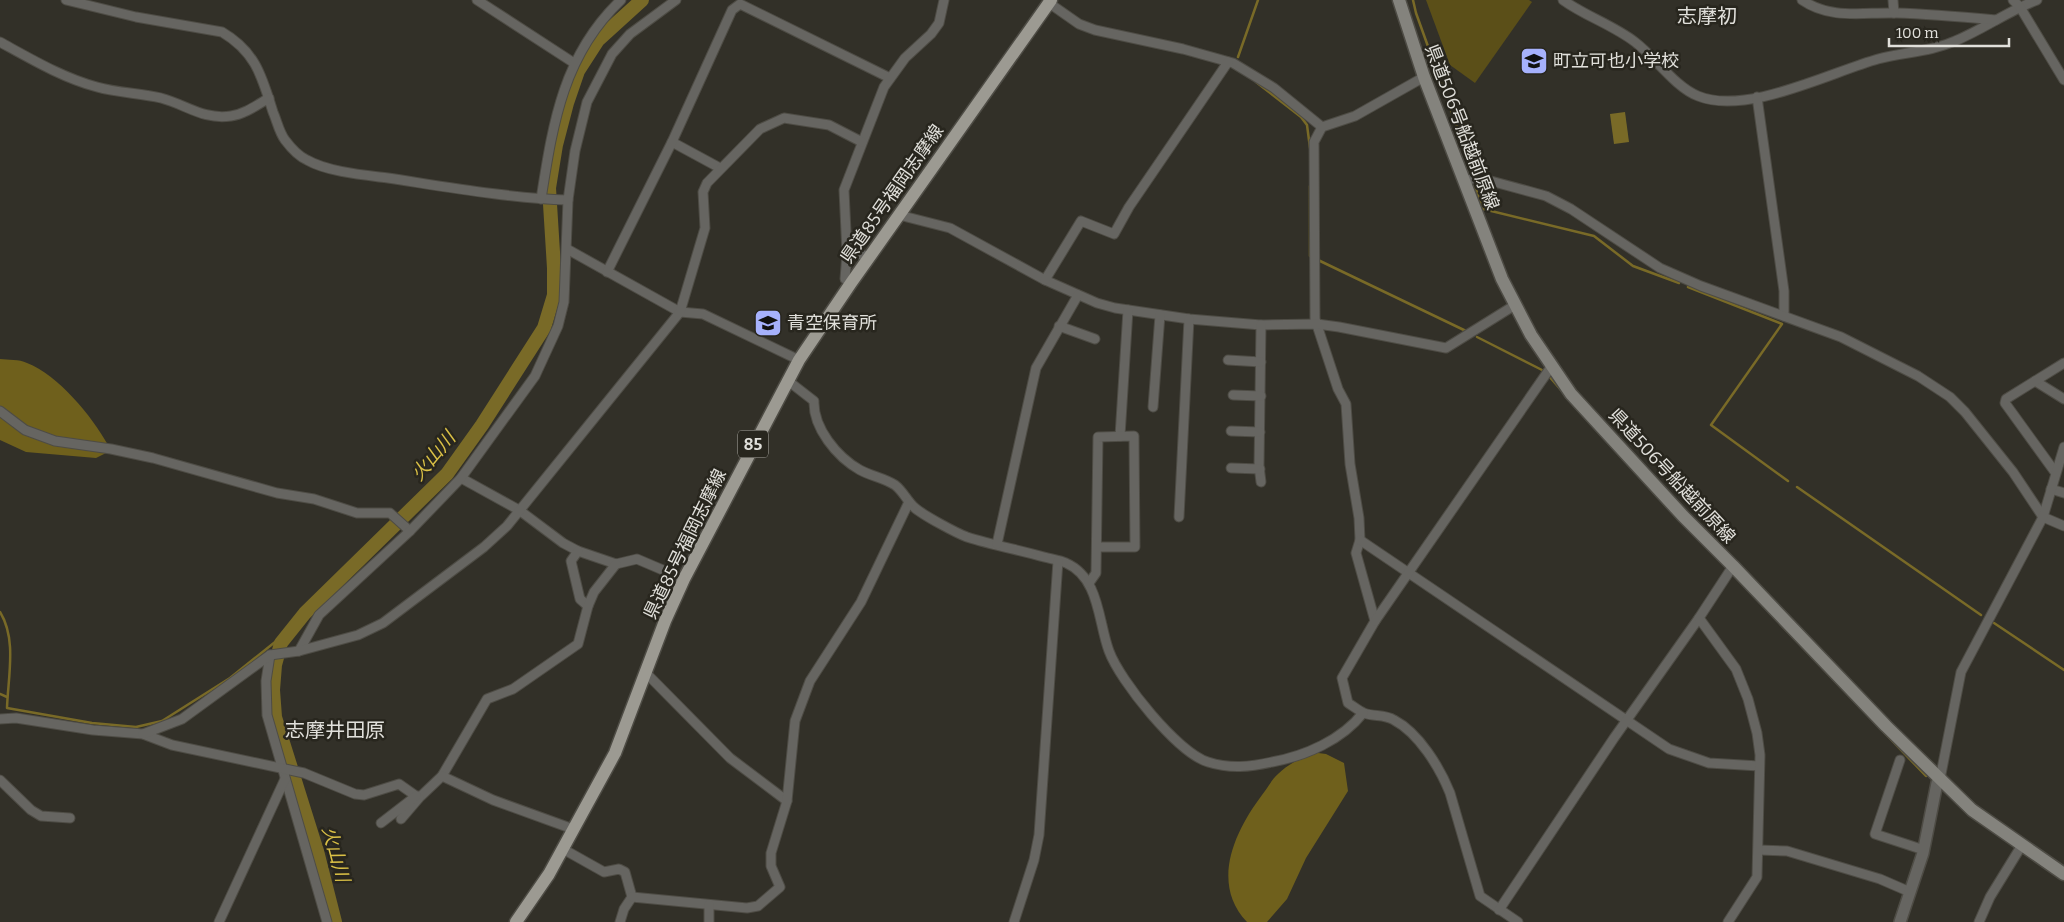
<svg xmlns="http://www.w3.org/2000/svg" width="2064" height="922" viewBox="0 0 2064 922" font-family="Bitter,'Noto Sans JP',serif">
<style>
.green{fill:#5b4f18}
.forest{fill:#6f601c}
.water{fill:#796a27}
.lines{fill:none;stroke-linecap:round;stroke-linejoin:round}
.stream{stroke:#796a27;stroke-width:2.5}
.river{stroke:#796a27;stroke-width:14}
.minor-casing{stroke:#4e4c45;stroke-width:11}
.tertiary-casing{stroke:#4e4c45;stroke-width:14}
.secondary-casing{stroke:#4e4c45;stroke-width:15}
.primary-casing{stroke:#4e4c45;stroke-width:15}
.minor{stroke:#666561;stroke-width:9}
.tertiary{stroke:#666561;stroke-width:11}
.secondary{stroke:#84837d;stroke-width:12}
.primary{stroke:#9c9a92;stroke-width:12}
.labels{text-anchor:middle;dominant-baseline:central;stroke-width:5;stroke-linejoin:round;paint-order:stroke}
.shield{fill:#28261e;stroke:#aaa8a2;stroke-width:1}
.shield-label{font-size:16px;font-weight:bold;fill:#e1e0db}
.poi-label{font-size:18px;fill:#e1e0db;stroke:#28261e;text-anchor:start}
.street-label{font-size:18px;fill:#e1e0db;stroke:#28261e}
.water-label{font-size:19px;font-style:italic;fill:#dac046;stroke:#28261e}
.quarter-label{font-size:20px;fill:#e1e0db;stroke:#28261e}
</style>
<rect width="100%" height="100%" fill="#323028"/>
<path class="green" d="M1426 0H1529L1532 2 1475 83 1450 65Z"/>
<g class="forest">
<path d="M0 359C8 360 19 359 27 363 58 375 92 416 108 445L106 453 96 458 26 452 0 440Z"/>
<path d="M1310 752 1326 754 1344 763 1348 791 1306 858 1287 899 1267 922H1247C1210 883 1235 831 1262 795 1267 789 1272 779 1278 774 1287 765 1300 759 1310 752Z"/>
</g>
<path class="water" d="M1625 112 1629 142 1614 144 1610 114Z"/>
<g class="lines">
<g class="stream">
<path d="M1413 0 1416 13 1472 169"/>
<path d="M1238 57 1258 0"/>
<path d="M1256 82 1301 117 1307 125 1310 148"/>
<path d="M1475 186 1483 209 1594 236 1633 266 1679 283"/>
<path d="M1310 256V186"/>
<path d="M1318 260 1466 331"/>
<path d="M1688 287 1782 324 1711 425 1788 481"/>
<path d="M1477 337 1544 371"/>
<path d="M1548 375 1561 390"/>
<path d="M1797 487 1981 615"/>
<path d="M0 612C17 639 8 677 7 708L92 723 136 727 162 721 230 678 290 630"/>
<path d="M1770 613 1926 776"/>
<path d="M1994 623 2064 670"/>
<path d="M0 694 7 697"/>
</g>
<path class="river" d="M335 922 317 851 275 717 273 690 275 665 281 643 305 613 447 474 482 425 544 328 554 295V268L549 188 556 145 567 103 578 71 598 40 642 0"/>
<g class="minor-casing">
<g id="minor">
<path d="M66 0 136 17 222 32C256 52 262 77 273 112 277 121 279 132 285 140 291 148 298 156 307 160 328 172 364 175 388 178 447 187 508 198 568 200"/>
<path d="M477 0 574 63"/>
<path d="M1563 0C1585 16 1613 25 1635 42 1655 57 1675 87 1698 96 1746 116 1831 72 1878 59 1904 52 1930 52 1955 41 1984 29 2008 11 2037 0"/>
<path d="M1802 0C1831 20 1863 12 1896 13 1929 14 1963 17 1996 20"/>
<path d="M1893 0 1894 13"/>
<path d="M2013 0 2020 7 2064 80"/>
<path d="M1049 3 1079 24 1095 30 1183 49 1233 63 1274 88 1322 127"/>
<path d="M0 42C31 59 63 78 97 87 118 93 140 93 161 98 187 105 203 120 231 116 245 114 257 105 269 98"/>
<path d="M1424 77 1355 116 1322 127 1314 142 1315 319 1338 389 1346 404 1350 464 1359 518 1360 540 1356 553 1375 621 1342 678 1348 703C1353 706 1359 711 1364 713 1374 717 1384 714 1394 720 1419 733 1440 768 1450 793L1480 896 1518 922"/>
<path d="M1757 97 1784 291V316"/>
<path d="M672 142 720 168"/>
<path d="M1464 182 1476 177 1546 196 1571 209 1660 268 1701 286 1841 337 1918 376 1950 397 1965 412 2013 472 2043 517 2064 526"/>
<path d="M541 199C553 123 563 55 621 0"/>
<path d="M899 215 950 228 1045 280 1097 303 1115 308 1189 319 1261 325 1317 324 1339 327 1446 348 1515 305"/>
<path d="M567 249 680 312 703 314 799 360"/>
<path d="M847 253 870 256"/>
<path d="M607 272 672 142 732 10 740 4 890 78"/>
<path d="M1045 280 1081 221 1114 234 1129 207 1228 62"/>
<path d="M851 283 845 279 847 253 844 190 884 87 905 58 931 34 939 23 944 0"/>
<path d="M1261 325 1259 466 1261 482"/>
<path d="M1059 326 1095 339"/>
<path d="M1228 360 1261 362"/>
<path d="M787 380 814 401C813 428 837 457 860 470 871 476 884 478 895 485 903 491 907 501 915 508 923 515 956 533 967 537 992 545 1019 550 1044 557 1051 559 1060 560 1066 563 1100 578 1098 622 1109 651 1120 681 1178 753 1208 762 1230 769 1250 767 1272 762 1305 756 1342 740 1363 713"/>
<path d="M2035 381 2064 399"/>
<path d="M1233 395 1261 396"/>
<path d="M1153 407 1160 315"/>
<path d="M0 411 25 430 55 441 111 449 153 458 277 493 314 499 357 513H390L410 531"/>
<path d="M1231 431 1260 432"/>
<path d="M1120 436 1128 310"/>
<path d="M1231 468 1260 469"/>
<path d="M2055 472 2005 403 2006 399 2064 363"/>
<path d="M461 478 519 510 563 543 578 551 616 564 637 559 684 579"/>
<path d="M2051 489 2064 493"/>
<path d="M1179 517 1189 319"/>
<path d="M1360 540 1669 749 1709 763 1759 766"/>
<path d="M997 544 1036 368 1078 295"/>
<path d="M578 551 571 561 580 599 588 606"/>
<path d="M1089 583 1096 573 1098 437 1134 436 1135 547H1097"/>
<path d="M1375 621 1551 367"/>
<path d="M299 651 319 615 410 531 461 478 535 376 558 326 564 302 568 200 575 151 587 102 612 54 630 34 676 0"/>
<path d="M270 655 266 681 267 715 327 922"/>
<path d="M646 673 730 758 787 801"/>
<path d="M0 719 16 718 93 730 143 734 172 745 304 773 355 794 364 795 399 784 416 796H421L442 776 487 699 513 689 578 644 588 606 594 592 616 564"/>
<path d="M143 734 182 719 270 655 299 651 358 635 383 623 484 547 507 526 680 312 705 228 703 192 707 183 760 129 784 118 829 125 862 142"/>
<path d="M1900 760 1875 834 1924 850"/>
<path d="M442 776 493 800 573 829"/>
<path d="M1940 779 1961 672 2043 517 2064 447"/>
<path d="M0 780 31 810 41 816 70 818"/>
<path d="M401 819 419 798"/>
<path d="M381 823 416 796"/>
<path d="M563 849 604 872 619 869 625 872 632 897 624 909 620 922"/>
<path d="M1759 850 1787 851 1880 879 1910 892"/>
<path d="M632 897 747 908 758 906 780 887 771 866V853L787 801 795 721 810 681 861 602 909 502"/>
<path d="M709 905V922"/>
<path d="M1499 910 1614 738 1699 618"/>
<path d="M219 922 285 779"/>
<path d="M1014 922 1034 860 1039 835 1058 561"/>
<path d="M1728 922 1757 877 1760 755 1757 733 1748 699 1736 669 1699 618 1733 566"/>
<path d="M1979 922 1990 897 2022 845"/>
</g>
</g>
<g class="tertiary-casing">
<path id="tertiary" d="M1900 922 1923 853 1937 783 1940 779"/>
</g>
<g class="secondary-casing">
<path id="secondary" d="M1399 0 1424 77 1502 279 1531 335 1571 394 1683 516 1733 566 1886 726 1972 810 2064 874"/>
</g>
<g class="primary-casing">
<path id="primary" d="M516 922 549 874 615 753 665 621 684 579 799 360 851 283 1051 0"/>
</g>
<use href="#minor" class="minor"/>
<use href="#tertiary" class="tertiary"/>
<use href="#secondary" class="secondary"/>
<use href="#primary" class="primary"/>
</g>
<defs>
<g id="school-square" transform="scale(1.4375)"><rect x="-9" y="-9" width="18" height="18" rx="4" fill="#a6b1fc" stroke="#28261e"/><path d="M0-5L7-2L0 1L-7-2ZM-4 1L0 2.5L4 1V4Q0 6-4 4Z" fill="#111"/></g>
</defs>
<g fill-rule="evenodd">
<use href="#school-square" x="1534" y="61"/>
<use href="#school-square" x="768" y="323"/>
</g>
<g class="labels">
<rect class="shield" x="738" y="430.5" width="30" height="27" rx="4"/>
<g class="shield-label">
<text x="753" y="444">85</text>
</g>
<g class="poi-label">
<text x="1553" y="61">町立可也小学校</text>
<text x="787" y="323">青空保育所</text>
</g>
<g class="street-label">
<text transform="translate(1462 127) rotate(69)">県道506号船越前原線</text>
<text transform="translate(892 194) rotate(-55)">県道85号福岡志摩線</text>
<text transform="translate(1672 476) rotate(47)">県道506号船越前原線</text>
<text transform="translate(685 544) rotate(-64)">県道85号福岡志摩線</text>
</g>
<g class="water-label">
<text transform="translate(433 456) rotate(-50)">火山川</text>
<text transform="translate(336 854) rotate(75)">火山川</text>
</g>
<g class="quarter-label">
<text x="1707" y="16">志摩初</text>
<text x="335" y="730">志摩井田原</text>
</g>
</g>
<path d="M1889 38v8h120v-8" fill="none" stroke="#e1e0db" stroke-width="2.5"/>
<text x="1896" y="38" font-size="15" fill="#e1e0db" stroke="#28261e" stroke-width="4" paint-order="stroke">100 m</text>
</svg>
